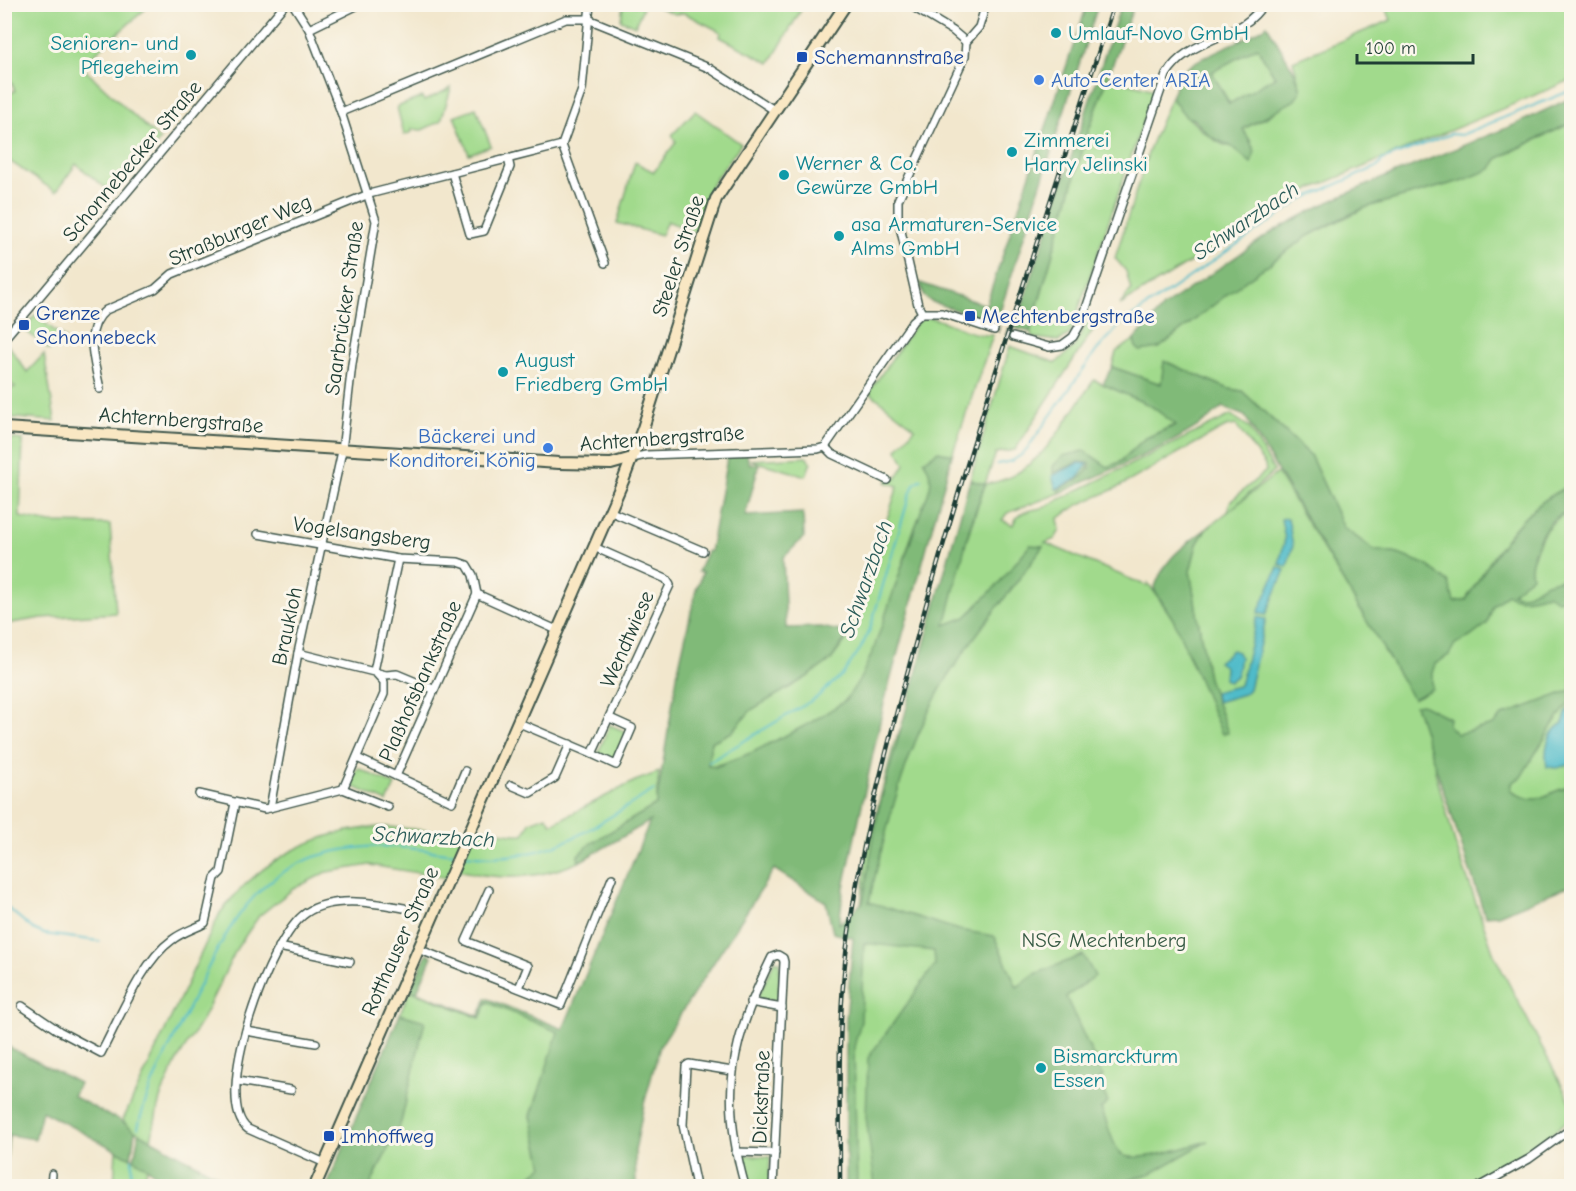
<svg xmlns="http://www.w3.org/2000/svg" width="1576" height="1191" viewBox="0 0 1576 1191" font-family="'Comic Neue',sans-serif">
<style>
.green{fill:#a1da8c;stroke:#608c60;stroke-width:1.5}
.forest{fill:#80ba78;stroke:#507c56;stroke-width:1.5;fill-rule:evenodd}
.water{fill:#4fbbc9;stroke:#377c7e;stroke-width:1.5}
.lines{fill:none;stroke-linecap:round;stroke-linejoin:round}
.stream{stroke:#4fbbc9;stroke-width:2}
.street-tunnel{stroke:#c8c5ae;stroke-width:7;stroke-dasharray:7 3.5;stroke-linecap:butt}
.street-casing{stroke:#3f564b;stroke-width:10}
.secondary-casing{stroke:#3f564b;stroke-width:14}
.street{stroke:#fff;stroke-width:7}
.secondary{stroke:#f9e7c3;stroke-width:10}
.rail-casing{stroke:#1f3d34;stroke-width:4.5}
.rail{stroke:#fbf7ec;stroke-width:2;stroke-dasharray:7;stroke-linecap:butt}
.culture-dot{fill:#0f9aa8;stroke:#fbf7ec;stroke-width:2}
.transit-dot{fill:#1a4fb4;stroke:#fbf7ec;stroke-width:2}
.shop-dot{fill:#3f7fe0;stroke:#fbf7ec;stroke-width:2}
.labels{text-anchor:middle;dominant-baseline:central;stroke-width:6;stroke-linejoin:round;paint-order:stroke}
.culture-label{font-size:21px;fill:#0d838f;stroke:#fbf7ec;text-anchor:start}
.transit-label{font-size:21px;fill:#164399;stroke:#fbf7ec;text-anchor:start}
.shop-label{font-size:21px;fill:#366cbe;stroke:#fbf7ec;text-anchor:start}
.street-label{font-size:21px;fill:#1f3d34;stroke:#fbf7ec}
.park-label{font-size:21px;fill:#395c46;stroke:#fbf7ec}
.water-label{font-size:22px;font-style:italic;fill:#2b5c59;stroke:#fbf7ec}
</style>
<rect width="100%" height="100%" fill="#fbf7ec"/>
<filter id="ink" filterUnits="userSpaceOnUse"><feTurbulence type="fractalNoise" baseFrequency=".0167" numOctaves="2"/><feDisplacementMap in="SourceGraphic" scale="12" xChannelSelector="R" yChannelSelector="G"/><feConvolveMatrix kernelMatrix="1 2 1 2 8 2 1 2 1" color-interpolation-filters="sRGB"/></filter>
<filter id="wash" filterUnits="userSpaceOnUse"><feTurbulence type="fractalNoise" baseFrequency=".008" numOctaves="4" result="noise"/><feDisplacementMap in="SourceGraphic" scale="24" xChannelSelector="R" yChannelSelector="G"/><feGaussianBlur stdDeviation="1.35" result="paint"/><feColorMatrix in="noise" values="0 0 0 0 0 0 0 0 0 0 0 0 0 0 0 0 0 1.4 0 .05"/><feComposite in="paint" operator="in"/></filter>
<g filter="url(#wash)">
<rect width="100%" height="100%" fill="#f2e7cd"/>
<g class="green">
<path d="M5 4 150 5 81 66 160 140 113 194 76 164 56 192 5 158V95L15 91 5 66Z"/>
<path d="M623 5H644L635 26 621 20Z"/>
<path d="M653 5H804L770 63 720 37 721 32 684 13 675 14Z"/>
<path d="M1385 5H1571V80L1289 198 1208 251 1120 305 1131 290 1126 271 1115 258 1150 147 1171 97C1180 111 1212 143 1228 146 1235 147 1244 143 1251 142L1243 129 1269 116 1301 90 1293 61 1391 20Z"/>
<path d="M1257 47 1275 77 1230 104 1212 72Z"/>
<path d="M1108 77 1154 90 1070 334 1059 341 1034 338 1030 332 1086 138Z"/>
<path d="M451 88 441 121 422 130 412 129V132L404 135 397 107 422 97 424 101Z"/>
<path d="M476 108 491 146 469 154 454 116Z"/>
<path d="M695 111 741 144 711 185 697 233 667 221 661 235 617 223 635 162 654 172 676 142 672 135Z"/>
<path d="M1571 123V485C1523 505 1495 553 1468 596L1530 567C1541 538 1542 525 1571 510V787C1544 790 1543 810 1511 791L1512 783 1521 777 1480 760 1435 771 1455 843 1495 957 1571 1103V1118C1537 1145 1503 1170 1462 1186H853L850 1072 858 931 868 845 894 744 910 707 985 485 970 480 1010 346 1056 363 1074 347 1091 315 1100 319 1015 450 996 453 985 484C1039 478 1065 420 1094 380L1151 406 1176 424 1144 439 1120 462 1108 467 1091 455 1063 467 1079 462 1090 463 1085 475 1059 489 1060 493 1007 513 1002 520 1013 525C1017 511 1030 510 1042 508L1231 415 1249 427 1274 471 1228 512 1230 502 1266 471 1265 465 1236 425 1226 427C1191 445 1158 465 1124 484 1101 497 1078 501 1058 519L1060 530 1055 539 1045 543 1147 586 1148 583 1206 666 1190 571 1197 544 1206 529 1277 473 1409 690 1398 554 1374 550 1344 528 1310 455 1242 391 1229 389 1165 361 1161 384 1112 367 1116 352 1134 340 1136 347 1159 348 1230 292 1308 236 1367 207 1464 180 1490 169 1497 159Z"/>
<path d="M35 315 65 339 49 350 24 329Z"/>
<path d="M926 317C950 320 969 337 993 335L952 455 938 451 924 461C929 469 934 476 932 486 931 496 917 521 913 532 897 576 877 669 846 700 830 716 727 770 708 765L711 742 732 732 751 710 807 677 831 660 847 639 898 486 886 482 889 478 896 479 905 464 897 449 915 428 869 392 917 322Z"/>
<path d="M9 346 27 372 44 354 55 421 5 417V391L15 387 5 379V352Z"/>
<path d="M5 438 23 440 20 517 51 523 110 524 116 613 42 618 5 624Z"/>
<path d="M806 457 811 462 806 476 750 460Z"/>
<path d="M610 725 626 732 614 760 598 753Z"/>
<path d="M358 768 395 785 387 802 350 785Z"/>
<path d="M659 772 656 805 591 843 578 855 579 862C537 880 499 881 455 869L448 878 370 865 327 872 293 889 259 916 237 948 201 1022 176 1062 160 1098 151 1140 128 1127 123 1120 220 913C259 861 314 831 379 827 399 826 419 831 438 831 453 831 469 829 484 829 498 830 510 836 524 834L530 822 546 816 552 824 635 781Z"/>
<path d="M775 960 780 962 778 1001 757 999Z"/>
<path d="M410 990 480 1018 487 1002 559 1032 531 1116 543 1166 518 1186H370L401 1122 424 1021 400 1014Z"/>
<path d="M116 1149 147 1166 144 1186H114Z"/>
<path d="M745 1155 770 1157 769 1186H750L742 1160Z"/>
</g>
<g class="forest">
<path d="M1087 5H1098L996 324 930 301 924 296 920 283 986 305Z"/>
<path d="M1121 5H1134L1086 138 1030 332 1015 328Z"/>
<path d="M1267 25 1295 73 1301 90 1295 100 1243 129 1255 151 1251 163 1232 147 1211 137 1193 119 1186 117 1171 97C1174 91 1176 81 1180 75 1193 56 1246 42 1267 25ZM1257 47 1275 77 1229 104 1212 72Z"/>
<path d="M1571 98V123L1518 148 1497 159 1491 169 1464 180 1367 207 1342 218 1308 236 1230 292 1159 348 1140 351 1136 347 1134 340 1163 307 1272 232 1322 205 1383 178 1514 125Z"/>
<path d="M1164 361 1229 389 1242 391 1310 455 1344 528 1374 550 1398 554 1427 565 1449 583 1454 602 1466 600C1493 556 1522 506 1571 485V510C1566 513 1559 515 1554 519 1541 529 1528 560 1532 576L1512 593C1526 600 1536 588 1547 583 1555 580 1564 579 1571 577V597L1557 600 1548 594C1535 597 1518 603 1507 594L1493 606 1487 624 1470 637 1455 644 1449 655 1435 664 1432 673V689L1413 699 1245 416 1222 407C1192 439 1102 473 1060 493L1058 489 1078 480 1090 468V463L1079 462 1053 473V466L1063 456 1084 451 1108 467 1120 462 1144 439 1176 425 1151 406 1103 384 1112 367 1161 384Z"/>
<path d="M939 451 952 455 884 703 843 892 839 924 863 902 878 811 970 480 985 484 971 523 945 625 966 617 998 584 1030 545 1043 546C1011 593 973 634 944 683 905 749 886 828 869 902L959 930 994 936 1017 987 1035 974 1083 955 1095 976 1066 997 1103 1077 1098 1080 1108 1102 1101 1109C1108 1123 1110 1139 1119 1152 1129 1167 1192 1145 1208 1141L1152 1173 1109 1186H875L866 1117 868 1058 935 965 934 951 864 943 861 1021 854 1047 857 1186H846V1019L853 938 833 933 826 902 774 869 660 1046 644 1104 635 1151 636 1186H599L589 1180 582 1186H518L543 1166 531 1116 558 1032 487 1002 480 1018 410 990 427 953 432 956 417 992 479 1016 486 998 563 1029 650 821 579 862 578 855 591 843 656 805 678 670 696 590 703 572H698L707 551 710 552 728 453 746 452 749 463 759 465 745 516 803 513 804 537 783 558 786 628 821 627 849 633 831 660 807 677 751 710 732 732 711 742 708 765 715 767 753 752 810 723 845 701 860 679 873 651 922 508C931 489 935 479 924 461Z"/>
<path d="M1206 529 1197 544 1190 571 1208 678 1228 733 1222 734 1174 621 1154 589C1165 558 1181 548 1206 529Z"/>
<path d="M1571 690V701L1554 723 1521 777 1512 783 1511 791C1540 810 1545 790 1571 787V885L1498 915 1485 916 1415 705 1422 704 1449 718 1448 725 1457 734 1493 725 1502 716Z"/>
<path d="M400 1014 425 1021 401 1122 370 1186H327Z"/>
<path d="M5 1045 79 1083 73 1096 113 1118 114 1116 135 1131 131 1158 42 1111 35 1139 9 1135 5 1178Z"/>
<path d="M139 1133 237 1186H173L134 1159Z"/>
</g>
<g class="water">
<path d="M1079 463 1088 464 1077 479 1056 489 1052 476Z"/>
<path d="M1288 518 1293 546 1287 567 1279 564 1285 539 1281 519Z"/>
<path d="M1278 567 1285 570 1266 615 1258 613Z"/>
<path d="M1257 617 1266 619 1249 689 1244 694 1217 702 1214 692 1238 686 1241 682Z"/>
<path d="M1232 650 1238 652 1240 657 1237 675 1229 682 1224 679 1225 667 1218 662Z"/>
<path d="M1571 707V764L1557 768 1547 767C1544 750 1547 732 1563 723L1567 711Z"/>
</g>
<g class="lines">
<g class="stream">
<path d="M997 464 1012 461 1024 453 1097 350 1121 324 1303 199 1379 166 1382 160 1451 134 1461 135 1572 90"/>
<path d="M709 762 816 698 843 674 861 648 870 629 909 497 914 484 922 479"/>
<path d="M465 855C548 865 587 830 654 790"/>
<path d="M4 905 33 929 44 934 99 941"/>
<path d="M138 1128C147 1086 171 1046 189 1007 229 923 260 854 366 847 395 844 427 851 456 854"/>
<path d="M131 1186 132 1159"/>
</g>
</g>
</g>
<g filter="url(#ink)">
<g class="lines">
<path class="street-tunnel" d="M994 330 1013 337"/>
<g class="street-casing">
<g id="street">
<path d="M590 4 582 90 562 145 605 263"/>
<path d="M908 4 953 31 966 42"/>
<path d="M309 29 360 4"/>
<path d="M341 112 566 19H588L709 68 774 110"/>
<path d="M452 173 470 234 484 231 510 167 508 158"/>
<path d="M922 313 918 305 898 218V200L965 56 966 42 979 27 986 4"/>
<path d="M922 313H942L994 330"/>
<path d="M1013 337 1049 347 1062 345 1073 337 1081 323 1166 75C1190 35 1243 40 1263 4"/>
<path d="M4 339 285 4"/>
<path d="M100 389C95 362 82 330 106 310L155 289 172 274 369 194 562 145"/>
<path d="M825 447 832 454 887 480"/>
<path d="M632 458 646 455 818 449 825 447 913 321 922 313"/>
<path d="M609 511 703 551"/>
<path d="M258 534 398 559 458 562 467 565 473 575 477 594"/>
<path d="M477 594 559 631"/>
<path d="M298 653 386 675 397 674 433 689"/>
<path d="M519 723 592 754 670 585 666 579 594 547"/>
<path d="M592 754 616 765 632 728 610 718"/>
<path d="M357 758 452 802 465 771"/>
<path d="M396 776 477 594"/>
<path d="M511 785 530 793 555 778 570 744"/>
<path d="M343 789 384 694V682L374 671 398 559"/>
<path d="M199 794 265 809 343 789 388 807"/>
<path d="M270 808 298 653 342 451 352 364 376 221 341 112 309 29 293 4"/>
<path d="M489 890 466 941 528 966 519 988"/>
<path d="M279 947 350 962"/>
<path d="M418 949 561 1005 612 878"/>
<path d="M750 1002 782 1008"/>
<path d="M22 1006 59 1031 101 1053C119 1020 141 962 172 940 182 932 194 929 205 923L215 878 221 872 235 803"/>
<path d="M246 1031 316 1043"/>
<path d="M238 1081 291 1090"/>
<path d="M736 1152 775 1153"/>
<path d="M325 1163 248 1129C210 1100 270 937 306 913 333 895 374 903 404 908"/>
<path d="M51 1186 52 1174"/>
<path d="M696 1186 683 1125 686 1066 689 1064 732 1071"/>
<path d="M745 1186C719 1096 731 1040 772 957L778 955 783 958 784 962 773 1186"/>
<path d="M1480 1186 1529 1159 1572 1128"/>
</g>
</g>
<g class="secondary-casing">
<g id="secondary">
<path d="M4 428 559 463 611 464 632 458"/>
<path d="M315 1186 623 481 643 428 716 199 846 4"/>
</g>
</g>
<use href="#street" class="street"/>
<use href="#secondary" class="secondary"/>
<g class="rail-casing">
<path id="rail" d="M840 1186C840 1109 837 1031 846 954 860 840 892 729 922 619 980 412 1048 209 1114 4"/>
</g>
<use href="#rail" class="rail"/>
</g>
</g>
<g class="culture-dot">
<circle cx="1056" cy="33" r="6"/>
<circle cx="191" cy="55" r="6"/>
<circle cx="1012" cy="152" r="6"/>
<circle cx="784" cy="175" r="6"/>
<circle cx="839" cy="236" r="6"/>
<circle cx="503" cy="372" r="6"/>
<circle cx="1041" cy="1068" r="6"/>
</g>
<g class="transit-dot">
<rect x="796" y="51" width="12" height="12" rx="3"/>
<rect x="964" y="310" width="12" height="12" rx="3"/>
<rect x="18" y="319" width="12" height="12" rx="3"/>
<rect x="323" y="1130" width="12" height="12" rx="3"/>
</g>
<g class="shop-dot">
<circle cx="1039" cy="80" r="6"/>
<circle cx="548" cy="448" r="6"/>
</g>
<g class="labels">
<g class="culture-label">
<text x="1068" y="33">Umlauf-Novo GmbH</text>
<text x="179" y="43" text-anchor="end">Senioren- und<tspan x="179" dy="24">Pflegeheim</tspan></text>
<text x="1024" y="140">Zimmerei<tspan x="1024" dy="24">Harry Jelinski</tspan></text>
<text x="796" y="163">Werner &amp; Co.<tspan x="796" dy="24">Gewürze GmbH</tspan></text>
<text x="851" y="224">asa Armaturen-Service<tspan x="851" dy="24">Alms GmbH</tspan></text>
<text x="515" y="360">August<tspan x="515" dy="24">Friedberg GmbH</tspan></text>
<text x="1053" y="1056">Bismarckturm<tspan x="1053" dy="24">Essen</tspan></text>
</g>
<g class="transit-label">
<text x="814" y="57">Schemannstraße</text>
<text x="36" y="313">Grenze<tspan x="36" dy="24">Schonnebeck</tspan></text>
<text x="982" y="316">Mechtenbergstraße</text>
<text x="341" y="1136">Imhoffweg</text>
</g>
<g class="shop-label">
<text x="1051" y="80">Auto-Center ARIA</text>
<text x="536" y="436" text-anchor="end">Bäckerei und<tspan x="536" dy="24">Konditorei König</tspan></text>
</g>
<g class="street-label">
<text transform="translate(132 161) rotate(-50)">Schonnebecker Straße</text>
<text transform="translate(240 230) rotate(-23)">Straßburger Weg</text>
<text transform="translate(678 256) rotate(-72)">Steeler Straße</text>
<text transform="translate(344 308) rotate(-82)">Saarbrücker Straße</text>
<text transform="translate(181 420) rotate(4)">Achternbergstraße</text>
<text transform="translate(662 438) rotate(-4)">Achternbergstraße</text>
<text transform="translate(362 533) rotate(8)">Vogelsangsberg</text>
<text transform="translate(287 626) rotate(-78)">Braukloh</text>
<text transform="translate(627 639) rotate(-66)">Wendtwiese</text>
<text transform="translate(420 681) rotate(-66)">Plaßhofsbankstraße</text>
<text transform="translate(400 941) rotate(-66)">Rotthauser Straße</text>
<text transform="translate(761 1097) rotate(-88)">Dickstraße</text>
</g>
<g class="park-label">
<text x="1104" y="940">NSG Mechtenberg</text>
</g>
<g class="water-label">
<text transform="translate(1246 221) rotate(-34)">Schwarzbach</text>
<text transform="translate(866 579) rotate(-71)">Schwarzbach</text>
<text transform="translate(434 837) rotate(3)">Schwarzbach</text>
</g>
</g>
<rect width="1576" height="1191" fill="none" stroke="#fbf7ec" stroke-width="24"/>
<path d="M1357 54v9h116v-9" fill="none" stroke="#1f3d34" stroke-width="3"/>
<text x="1366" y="54" font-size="18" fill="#1f3d34" stroke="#fbf7ec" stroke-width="4.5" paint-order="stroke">100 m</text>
</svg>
